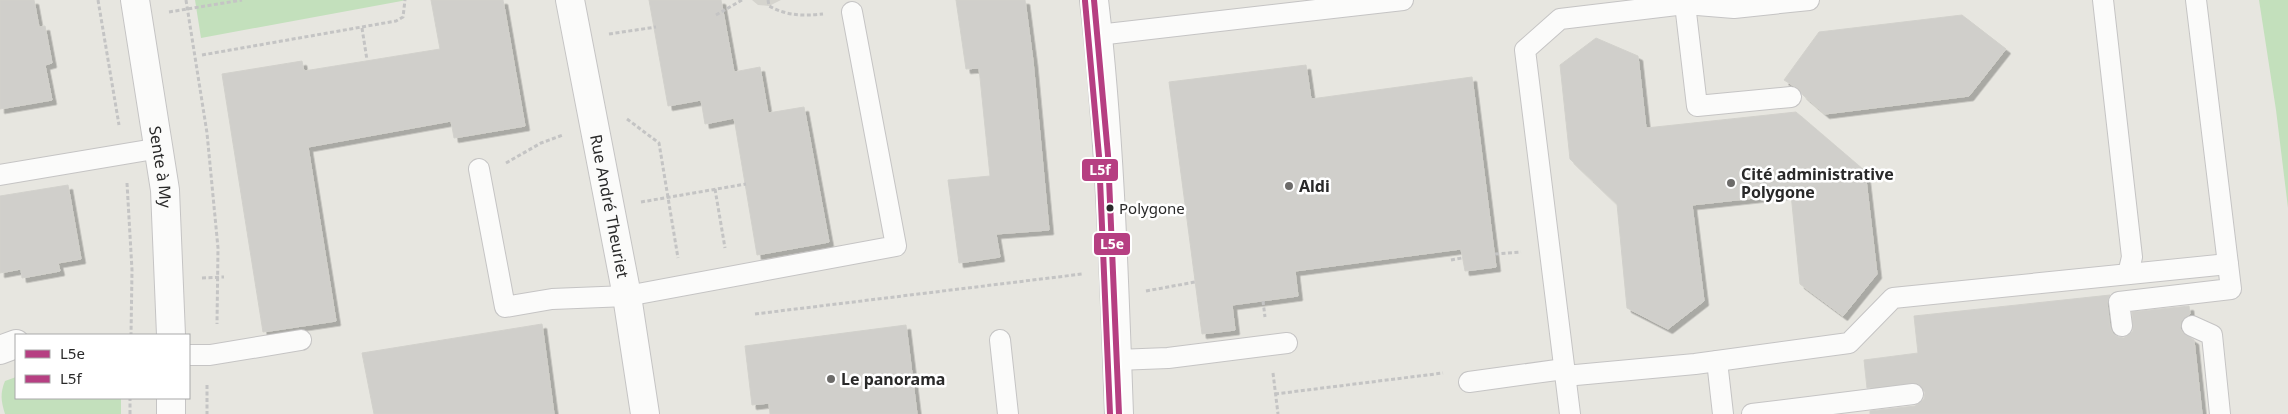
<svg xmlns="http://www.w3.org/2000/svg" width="2288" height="414" viewBox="0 0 2288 414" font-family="'Noto Sans',sans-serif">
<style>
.green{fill:#c3e0bc}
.plaza{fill:#d5d4ce}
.building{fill:#d0cfcb;stroke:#d2d1cc;filter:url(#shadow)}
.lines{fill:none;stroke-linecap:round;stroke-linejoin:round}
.lane-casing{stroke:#c5c4c4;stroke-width:22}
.street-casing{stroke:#c5c4c4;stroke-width:30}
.secondary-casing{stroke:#c5c4c4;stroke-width:30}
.path{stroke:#c4c4c4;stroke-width:3;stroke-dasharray:4 2.5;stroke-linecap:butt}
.lane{stroke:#fbfbfa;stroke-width:20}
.street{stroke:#fbfbfa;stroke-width:28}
.secondary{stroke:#fbfbfa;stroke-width:28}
.bus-1-casing{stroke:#fff;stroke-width:10}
.bus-2-casing{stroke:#fff;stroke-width:10}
.bus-1{stroke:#b63f82;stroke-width:6}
.bus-2{stroke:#b63f82;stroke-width:6}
.poi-dot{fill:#6c6b69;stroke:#fff;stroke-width:2}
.bus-dot{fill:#292929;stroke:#fff;stroke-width:2}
.labels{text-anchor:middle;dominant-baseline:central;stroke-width:5;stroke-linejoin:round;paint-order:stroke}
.bus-label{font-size:15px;fill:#292929;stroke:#fff;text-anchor:start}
.street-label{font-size:16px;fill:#292929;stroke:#fff}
.poi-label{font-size:16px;font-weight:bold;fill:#292929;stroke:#fff;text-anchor:start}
.line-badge{stroke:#fff;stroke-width:2}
.badge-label{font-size:14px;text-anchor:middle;font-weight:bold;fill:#fff}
</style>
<defs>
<filter id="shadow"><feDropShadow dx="4.5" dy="4.5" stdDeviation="0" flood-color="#0004"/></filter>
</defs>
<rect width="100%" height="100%" fill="#e7e6e0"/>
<g class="green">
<path d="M195 0H407L201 38Z"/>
<path d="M2259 0H2288V208L2276 110Z"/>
<path d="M16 377V398H121V414H5C1 401 0 393 5 381Z"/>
</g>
<path class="plaza" d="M752 0H781L769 6 758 5Z"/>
<g class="building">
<path d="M0 0H34L39 27 45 26 52 63 45 65 52 100 0 109Z"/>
<path d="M431 0H503L525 126 454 138 451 121 308 147 336 321 263 332 222 74 302 61 304 71 440 49Z"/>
<path d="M649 0H721L734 72 760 67 768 113 804 107 829 242 757 255 734 118 705 124 701 100 668 106Z"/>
<path d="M956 0H1025L1033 61 1049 230 996 234 1000 257 959 263 948 180 990 176 979 68 966 69Z"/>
<path d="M1962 15 2006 49 1969 96 1825 114 1803 95 1800 90 1784 80 1819 32Z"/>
<path d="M1596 38 1638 56 1646 128 1796 112 1865 171 1877 274 1843 316 1800 284 1791 194 1692 205 1704 301 1668 329 1627 308 1617 204 1570 159 1560 65Z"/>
<path d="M1306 65 1311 99 1472 77 1496 267 1465 271 1461 249 1295 271 1298 296 1232 305 1235 330 1202 334 1169 82Z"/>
<path d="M68 185 81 259 58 263 60 271 22 278 21 269 0 273V196Z"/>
<path d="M2110 295 2107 303 2110 327 2113 334 2118 337 2124 338 2133 331 2132 312 2189 306 2190 314 2181 321 2180 328 2183 333 2194 340 2202 414H1870V411L1915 406 1924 399 1925 392 1917 383 1867 388 1864 360 1918 353 1914 316Z"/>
<path d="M542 324 554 414H374L362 353Z"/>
<path d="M906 325 917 414H770L769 403 752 405 745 346Z"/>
</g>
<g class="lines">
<g class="lane-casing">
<g id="lane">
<path d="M2103 0 2132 257 2128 274"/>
<path d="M1685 4 1697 106 1791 97"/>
<path d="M1098 35 1403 0"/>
<path d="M479 169 505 307 552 299 627 296 896 246 852 12"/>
<path d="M0 175 160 148"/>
<path d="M2122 326 2119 302 2231 289 2196 0"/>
<path d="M2192 326 2212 335 2220 414"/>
<path d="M1000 340 1008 414"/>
<path d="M189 355H210L301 340"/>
<path d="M1117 360 1168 358 1287 343"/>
<path d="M1717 361 1723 414"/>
<path d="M1565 376 1695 364 1849 343 1893 298 2228 264"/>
<path d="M1469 382 1564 369"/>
<path d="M1570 414 1525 50 1560 19 1685 4 1734 8 1809 0"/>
<path d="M1752 414 1913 394"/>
</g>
</g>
<g class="street-casing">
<g id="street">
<path id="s1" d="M570 0 627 296 645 414"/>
<path d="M0 350 16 344"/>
</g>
</g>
<g class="secondary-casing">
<g id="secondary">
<path id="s2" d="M135 0 165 190 171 335"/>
<path d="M1094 0C1110 138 1114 276 1119 414"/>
<path d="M171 398V414"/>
</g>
</g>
<g class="path">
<path d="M98 0 119 125"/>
<path d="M186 0 207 133 218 248 217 324"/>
<path d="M768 0 769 6C788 16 802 16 823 14"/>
<path d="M169 12 242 0"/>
<path d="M716 15 742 0"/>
<path d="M362 28 367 60"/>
<path d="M609 34 656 27"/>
<path d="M202 55 396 21 403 17 405 0"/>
<path d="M627 119 659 143 678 258"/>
<path d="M506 163 541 143 563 135"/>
<path d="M127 183 132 270 131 335"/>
<path d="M715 189 725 248"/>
<path d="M641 202 746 184"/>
<path d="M1495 254 1521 252"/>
<path d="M1451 260 1462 258"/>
<path d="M202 278 224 277"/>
<path d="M1146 291 1195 282"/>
<path d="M1263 301 1265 317"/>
<path d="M755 314 1082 274"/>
<path d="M1273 373 1278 414"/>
<path d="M207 385V414"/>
<path d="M1275 394 1443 373"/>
<path d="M130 414V398"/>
</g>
<use href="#lane" class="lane"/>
<use href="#street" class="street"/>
<use href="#secondary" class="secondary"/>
<g class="bus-1-casing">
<path id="bus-1" d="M1094 0 1108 155 1119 414"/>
</g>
<g class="bus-2-casing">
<path id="bus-2" d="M1085 1 1099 156 1110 414"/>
</g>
<use href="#bus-1" class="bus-1"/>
<use href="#bus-2" class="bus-2"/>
</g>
<g class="poi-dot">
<circle cx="1731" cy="183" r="5"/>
<circle cx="1289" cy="186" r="5"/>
<circle cx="831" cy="379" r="5"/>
</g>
<circle class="bus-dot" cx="1110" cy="208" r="4.5"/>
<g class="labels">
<g class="bus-label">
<text x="1119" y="208">Polygone</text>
</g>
<g class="street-label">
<text stroke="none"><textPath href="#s2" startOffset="169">Sente à My</textPath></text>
<text stroke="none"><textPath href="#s1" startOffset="210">Rue André Theuriet</textPath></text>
</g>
<g class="poi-label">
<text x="1741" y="174">Cité administrative<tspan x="1741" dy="18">Polygone</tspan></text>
<text x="1299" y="186">Aldi</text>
<text x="841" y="379">Le panorama</text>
</g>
</g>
<g class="line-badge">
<rect x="1081" y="158" width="38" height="24" rx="5" fill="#b63f82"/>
<rect x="1093" y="232" width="38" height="24" rx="5" fill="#b63f82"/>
</g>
<g class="badge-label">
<text x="1100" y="175">L5f</text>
<text x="1112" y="249">L5e</text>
</g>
<rect x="15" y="334" width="175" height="65" fill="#ffffff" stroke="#a9a9a9"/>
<rect x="25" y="350" width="25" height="8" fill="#b63f82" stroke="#a9a9a9"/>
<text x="60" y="359" font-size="15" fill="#292929">L5e</text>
<rect x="25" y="375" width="25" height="8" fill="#b63f82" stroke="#a9a9a9"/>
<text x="60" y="384" font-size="15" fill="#292929">L5f</text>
</svg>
